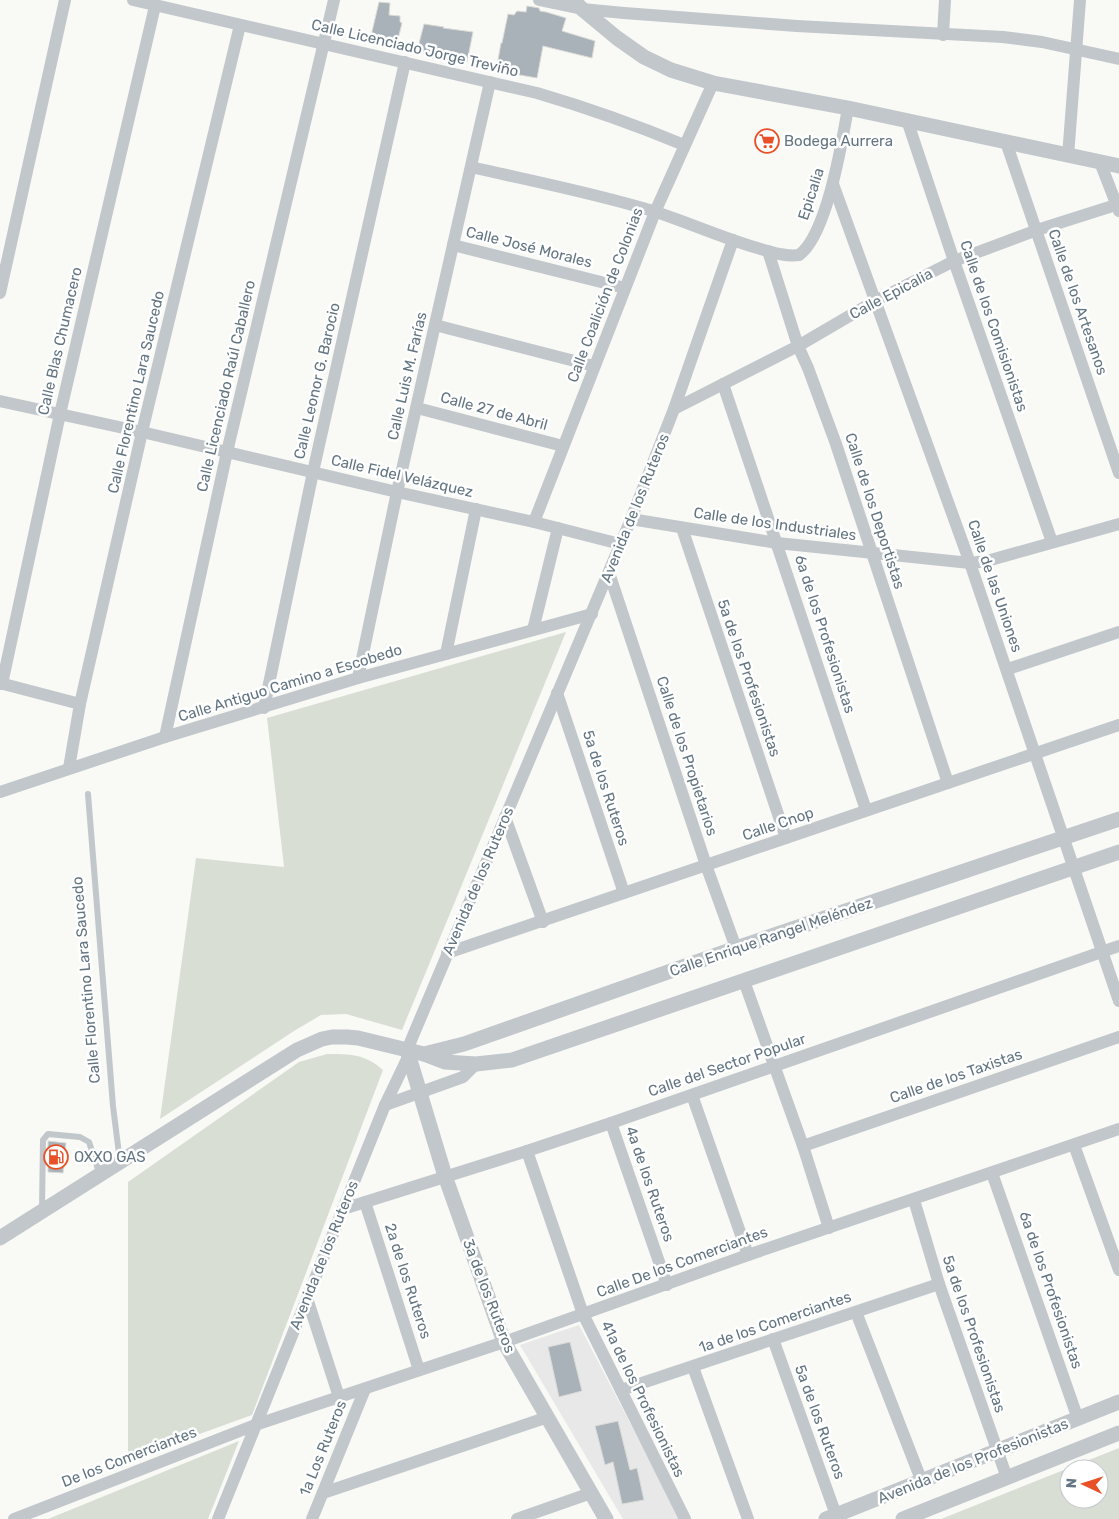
<svg xmlns="http://www.w3.org/2000/svg" width="1119" height="1519" viewBox="0 0 1119 1519" font-family="Rubik,sans-serif">
<style>
.built{fill:#e7e8e7}
.green{fill:#d9ded5;fill-rule:evenodd}
.building{fill:#a9b2b8;stroke:#dbdbd8}
.lines{fill:none;stroke-linecap:round;stroke-linejoin:round}
.service{stroke:#c2c7cb;stroke-width:6}
.minor{stroke:#c2c7cb;stroke-width:12}
.tertiary{stroke:#c2c7cb;stroke-width:15}
.labels{text-anchor:middle;dominant-baseline:central;stroke-width:5;stroke-linejoin:round;paint-order:stroke}
.street-label{font-size:15px;fill:#637582;stroke:#fff}
.poi-label{font-size:15px;fill:#637582;stroke:#fff;text-anchor:start}
</style>
<rect width="100%" height="100%" fill="#f9f9f6"/>
<path class="built" d="M579 1325 680 1519H623L520 1345Z"/>
<g class="green">
<path d="M566 632 402 1030 346 1014 321 1015 294 1031 160 1119 196 858 284 867 267 718Z"/>
<path d="M327 1054C350 1054 365 1054 383 1070L252 1415 128 1460V1182L299 1062Z"/>
<path d="M239 1441 208 1519H48Z"/>
<path d="M1119 1448V1519H941ZM1069 1469H1099V1499H1069Z"/>
</g>
<g class="building">
<path d="M379 2 390 3 389 15 400 16V22L402 23 398 39 392 38V41L385 40 384 44 370 40Z"/>
<path d="M527 6 539 8 540 11 546 12 566 18 562 31 595 41 592 58 543 46 537 78 496 71 501 43H502L508 14 514 15 517 11 526 12Z"/>
<path d="M424 24 444 27 443 28 473 32 467 62 454 61 455 59 417 51Z"/>
<path d="M48 1141 66 1143 63 1173 48 1172Z"/>
<path d="M570 1342 582 1391 559 1397 548 1347Z"/>
<path d="M618 1421 630 1470 637 1468 644 1500 622 1504 613 1462 605 1465 595 1426Z"/>
</g>
<g class="lines">
<g class="service">
<path d="M88 794 113 1106 120 1162"/>
<path d="M42 1210 43 1140 48 1134 80 1137 89 1142 100 1175"/>
</g>
<g class="minor">
<path d="M133 0 537 93C588 108 636 125 684 145"/>
<path d="M539 0 582 9 624 13 797 26 1003 37 1042 42 1119 59"/>
<path d="M943 35 945 0"/>
<path d="M907 120 954 261 1052 542"/>
<path d="M1006 142 1119 473"/>
<path d="M1068 156 1080 0"/>
<path d="M1100 162 1119 211"/>
<path d="M471 167C532 181 594 193 653 211 687 222 720 237 754 247 768 251 784 257 799 255 827 235 842 142 848 108"/>
<path d="M833 184 970 563 1119 1001"/>
<path d="M453 245 625 288"/>
<path d="M768 251 798 346 808 368 836 444 948 783"/>
<path d="M0 293 65 0"/>
<path d="M435 325 594 366"/>
<path d="M723 384 866 810"/>
<path d="M0 401 142 432 397 492 534 522 620 544"/>
<path d="M417 408 563 446"/>
<path d="M674 409 798 346 875 301 954 261 1037 230 1119 204"/>
<path d="M631 519 777 543 970 563 987 561 1119 524"/>
<path d="M534 522 655 212 713 83"/>
<path d="M682 528 786 838"/>
<path d="M609 573 706 865 736 948"/>
<path d="M533 630 558 528"/>
<path d="M446 654 476 509"/>
<path d="M1008 669 1119 632"/>
<path d="M358 678 397 492 490 82"/>
<path d="M0 683 80 704"/>
<path d="M2 684 60 414 155 6"/>
<path d="M557 693 624 893"/>
<path d="M264 708 313 472 405 62"/>
<path d="M165 737 227 452 334 0"/>
<path d="M69 768 80 704 142 432 240 25"/>
<path d="M0 792 165 737 358 678 592 614"/>
<path d="M505 817 543 922"/>
<path d="M447 953 1119 725"/>
<path d="M744 981 803 1146 829 1228"/>
<path d="M407 1050 631 519 674 409 733 240"/>
<path d="M692 1095 748 1255"/>
<path d="M385 1105 463 1077 476 1064"/>
<path d="M611 1123 667 1285"/>
<path d="M1074 1145 1119 1270"/>
<path d="M803 1146 1119 1037"/>
<path d="M527 1151 583 1314 685 1519"/>
<path d="M992 1173 1078 1419"/>
<path d="M914 1200 939 1284 1007 1478"/>
<path d="M365 1202 419 1370"/>
<path d="M343 1209 527 1151 611 1123 1119 946"/>
<path d="M307 1298 339 1397"/>
<path d="M856 1312 922 1482"/>
<path d="M773 1339 836 1515"/>
<path d="M693 1367 748 1519"/>
<path d="M621 1390 939 1284"/>
<path d="M323 1493 548 1417"/>
<path d="M14 1519 255 1425 504 1342 748 1255 1119 1129"/>
<path d="M218 1519 385 1105 408 1057"/>
<path d="M312 1519 365 1389"/>
<path d="M517 1519 591 1493"/>
</g>
<g class="tertiary">
<path d="M573 0 582 9 617 38 644 57 671 70 713 83 848 108 1119 166"/>
<path d="M407 1050 445 1176 504 1342 606 1519"/>
<path d="M424 1054 464 1044 736 948 1119 819"/>
<path d="M0 1238 297 1050 322 1039 332 1037H347L358 1038 424 1054 445 1062 476 1064 512 1060 1119 852"/>
<path d="M826 1519 1119 1402"/>
<path d="M903 1519 1119 1433"/>
</g>
</g>
<defs>
<g id="supermarket-ring" transform="scale(1.25)"><circle r="9.5" fill="#fff" stroke="#e85027" stroke-width="1.5"/><path d="M-6-5.5h2.5l.6 2H6L4.5 2H-2.5L-4.4-4H-6ZM-1.5 3.2a1.3 1.3 0 1 0 .1 0ZM3 3.2a1.3 1.3 0 1 0 .1 0Z" fill="#e85027"/></g>
<g id="fuel-ring" transform="scale(1.25)"><circle r="9.5" fill="#fff" stroke="#e85027" stroke-width="1.5"/><path d="M-5.5-6h7V0h2V4h1.3V-2.5L3-4.5l.8-.8L6-3V5H2.5V1h-1V6h-7ZM-4.2-4.7v3.2H.2V-4.7Z" fill="#e85027"/></g>
</defs>
<g fill-rule="evenodd">
<use href="#supermarket-ring" x="767" y="141"/>
<use href="#fuel-ring" x="56" y="1157"/>
</g>
<g class="labels">
<g class="street-label">
<text transform="translate(415 48) rotate(13)">Calle Licenciado Jorge Treviño</text>
<text transform="translate(811 194) rotate(-72)">Epicalia</text>
<text transform="translate(529 247) rotate(14)">Calle José Morales</text>
<text transform="translate(891 294) rotate(-28)">Calle Epicalia</text>
<text transform="translate(605 295) rotate(-69)">Calle Coalición de Colonias</text>
<text transform="translate(1078 302) rotate(71)">Calle de los Artesanos</text>
<text transform="translate(994 326) rotate(71)">Calle de los Comisionistas</text>
<text transform="translate(60 341) rotate(-77)">Calle Blas Chumacero</text>
<text transform="translate(407 376) rotate(-77)">Calle Luis M. Farías</text>
<text transform="translate(317 381) rotate(-77)">Calle Leonor G. Barocio</text>
<text transform="translate(226 386) rotate(-77)">Calle Licenciado Raúl Caballero</text>
<text transform="translate(136 392) rotate(-77)">Calle Florentino Lara Saucedo</text>
<text transform="translate(494 411) rotate(15)">Calle 27 de Abril</text>
<text transform="translate(402 476) rotate(13)">Calle Fidel Velázquez</text>
<text transform="translate(635 508) rotate(-68)">Avenida de los Ruteros</text>
<text transform="translate(875 511) rotate(72)">Calle de los Deportistas</text>
<text transform="translate(775 524) rotate(8)">Calle de los Industriales</text>
<text transform="translate(995 586) rotate(71)">Calle de las Uniones</text>
<text transform="translate(825 634) rotate(72)">6a de los Profesionistas</text>
<text transform="translate(749 678) rotate(71)">5a de los Profesionistas</text>
<text transform="translate(290 683) rotate(-17)">Calle Antiguo Camino a Escobedo</text>
<text transform="translate(687 756) rotate(72)">Calle de los Propietarios</text>
<text transform="translate(606 788) rotate(72)">5a de los Ruteros</text>
<text transform="translate(778 824) rotate(-19)">Calle Cnop</text>
<text transform="translate(478 881) rotate(-67)">Avenida de los Ruteros</text>
<text transform="translate(771 937) rotate(-19)">Calle Enrique Rangel Meléndez</text>
<text transform="translate(86 980) rotate(-95)">Calle Florentino Lara Saucedo</text>
<text transform="translate(727 1065) rotate(-19)">Calle del Sector Popular</text>
<text transform="translate(956 1076) rotate(-19)">Calle de los Taxistas</text>
<text transform="translate(650 1184) rotate(71)">4a de los Ruteros</text>
<text transform="translate(324 1255) rotate(-68)">Avenida de los Ruteros</text>
<text transform="translate(682 1262) rotate(-20)">Calle De los Comerciantes</text>
<text transform="translate(408 1281) rotate(72)">2a de los Ruteros</text>
<text transform="translate(1051 1290) rotate(71)">6a de los Profesionistas</text>
<text transform="translate(489 1296) rotate(69)">3a de los Ruteros</text>
<text transform="translate(775 1322) rotate(-19)">1a de los Comerciantes</text>
<text transform="translate(974 1334) rotate(71)">5a de los Profesionistas</text>
<text transform="translate(643 1399) rotate(64)">41a de los Profesionistas</text>
<text transform="translate(820 1422) rotate(70)">5a de los Ruteros</text>
<text transform="translate(323 1448) rotate(-68)">1a Los Ruteros</text>
<text transform="translate(129 1457) rotate(-21)">De los Comerciantes</text>
<text transform="translate(973 1461) rotate(-22)">Avenida de los Profesionistas</text>
</g>
<g class="poi-label">
<text x="784" y="141">Bodega Aurrera</text>
<text x="74" y="1157">OXXO GAS</text>
</g>
</g>
<g transform="translate(1084 1484) rotate(274)"><circle r="24" fill="#ffffff" stroke="#c1c8cd"/>
<path d="M0-4L9 19L0 12L-9 19Z" fill="#e85027"/>
<text y="-8" font-size="14" font-weight="bold" text-anchor="middle" fill="#637582">N</text>
</g>
</svg>
